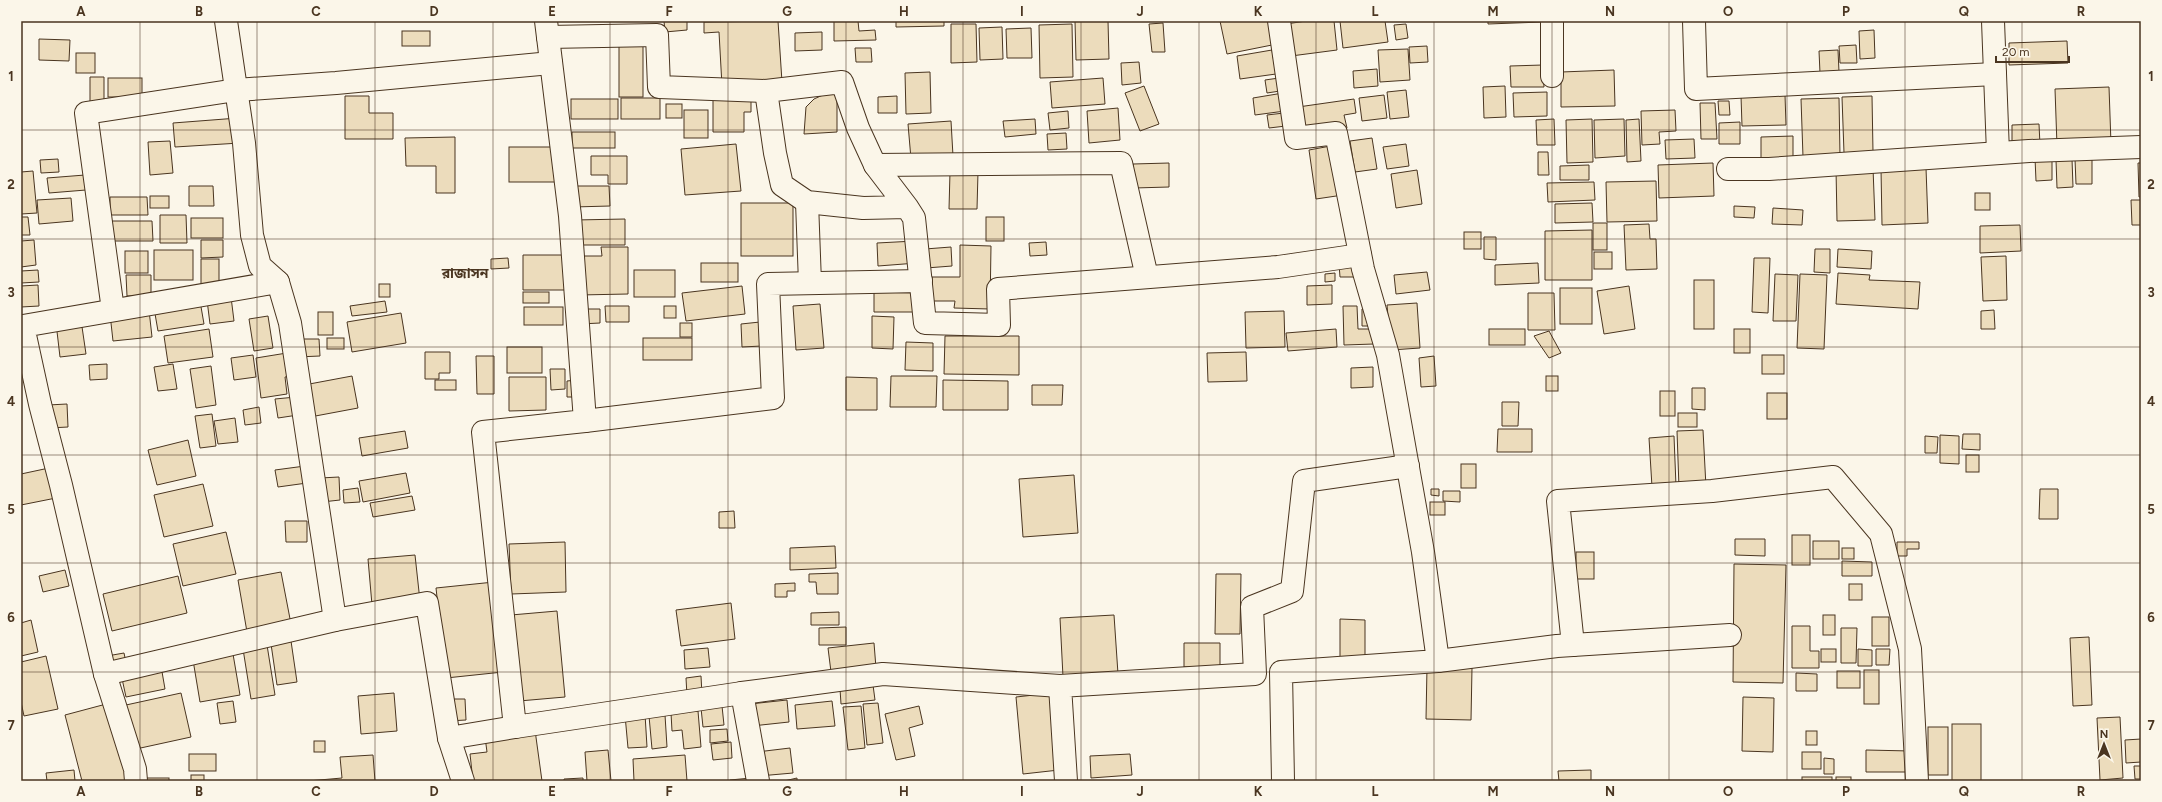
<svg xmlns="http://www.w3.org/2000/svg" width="2162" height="802" viewBox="0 0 2162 802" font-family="Figtree,'Noto Sans Bengali',sans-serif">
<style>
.building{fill:#ecdcbc;stroke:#4a3520}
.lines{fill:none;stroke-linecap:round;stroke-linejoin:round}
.street-casing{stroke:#4a3520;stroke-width:24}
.street{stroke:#fbf6e9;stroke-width:22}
.grid{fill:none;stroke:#4a3520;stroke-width:1;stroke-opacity:0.55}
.labels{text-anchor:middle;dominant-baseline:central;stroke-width:3;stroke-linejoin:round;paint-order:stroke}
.quarter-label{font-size:14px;font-weight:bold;fill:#4a3520;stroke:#fbf6e9}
.neatline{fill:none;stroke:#4a3520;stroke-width:1.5}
.grid-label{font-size:13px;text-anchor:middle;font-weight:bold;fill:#4a3520}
</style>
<rect width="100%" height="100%" fill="#fbf6e9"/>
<g class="building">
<path d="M664 21H687V30L665 32Z"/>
<path d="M778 21 782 82 722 86 719 32 704 33V22Z"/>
<path d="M834 21H858L859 31 875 30 876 40 834 41Z"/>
<path d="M896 21H944V26L896 27Z"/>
<path d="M1075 21H1108L1109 59 1076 60Z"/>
<path d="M1220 21H1272L1277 44 1227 54Z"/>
<path d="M1306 21H1334L1337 50 1291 56 1286 24Z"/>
<path d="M1340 21H1385L1388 42 1343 48Z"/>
<path d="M1488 21H1542V22L1488 24Z"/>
<path d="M1163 23 1165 52H1152L1149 24Z"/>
<path d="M951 24H976L977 62 951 63Z"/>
<path d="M1072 24 1073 77 1040 78 1039 25Z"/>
<path d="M1406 24 1408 38 1396 40 1394 25Z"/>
<path d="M1002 27 1003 59 980 60 979 28Z"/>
<path d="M1031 28 1032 58H1007L1006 29Z"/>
<path d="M1874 30 1875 58 1860 59 1859 31Z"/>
<rect x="402" y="31" width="28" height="15"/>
<path d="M822 32V50L795 51V33Z"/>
<path d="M39 39 70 40 69 61 39 60Z"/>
<path d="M2067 41 2068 63 2009 65V43Z"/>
<path d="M1856 45 1857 63H1840L1839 46Z"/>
<rect x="619" y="46" width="24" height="51"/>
<path d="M1427 46 1428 62 1410 63 1409 47Z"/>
<path d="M855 48H871L872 62H856Z"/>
<path d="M1408 49 1410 80 1380 82 1378 50Z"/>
<path d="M1272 50 1276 74 1240 79 1237 56Z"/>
<path d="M1838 50 1839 72 1820 73 1819 51Z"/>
<rect x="76" y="53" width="19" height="20"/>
<path d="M1139 62 1141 83 1122 85 1121 63Z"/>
<path d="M1543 65 1544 87H1511L1510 66Z"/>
<path d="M1377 69 1378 86 1354 88 1353 71Z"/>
<path d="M1614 70 1615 106 1561 107V72Z"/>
<path d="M930 72 931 113 906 114 905 73Z"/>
<path d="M90 77H104V106L90 105Z"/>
<rect x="108" y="78" width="34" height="19"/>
<path d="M1103 78 1105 104 1052 108 1050 82Z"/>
<path d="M1279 78 1280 91 1267 93 1265 80Z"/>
<path d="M1144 86 1159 124 1140 131 1125 93Z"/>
<path d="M1505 86 1506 117 1484 118 1483 87Z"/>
<path d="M2109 87 2111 144 2057 146 2055 89Z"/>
<path d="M1406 90 1409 117 1390 119 1387 92Z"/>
<path d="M1547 92V116L1514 117 1513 93Z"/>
<path d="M713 93H751V112H744V132H713Z"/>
<path d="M1283 93 1285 111 1255 115 1253 98Z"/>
<path d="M825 94H837V132L804 134 806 107 814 99Z"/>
<path d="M1384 95 1387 118 1362 121 1359 98Z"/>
<path d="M1785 95 1786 125 1742 126 1741 96Z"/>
<path d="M345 96H369V113H393V139H345Z"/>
<path d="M897 96V113H878V97Z"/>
<path d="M1872 96 1873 152 1844 153 1842 97Z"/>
<rect x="621" y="98" width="39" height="21"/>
<path d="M1839 98 1840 156 1803 157 1801 99Z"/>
<rect x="571" y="99" width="47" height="20"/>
<path d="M1354 99 1356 113 1344 115 1347 128 1303 134 1298 107Z"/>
<path d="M1718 101H1729L1730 115H1719Z"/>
<path d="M1700 103H1715L1717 139H1701Z"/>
<rect x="666" y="104" width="16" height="14"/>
<path d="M1118 108 1120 140 1089 143 1087 111Z"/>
<rect x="684" y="110" width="24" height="28"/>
<path d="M1675 110 1676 131 1659 132 1660 144 1642 145 1641 111Z"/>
<path d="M1068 111 1069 128 1050 130 1048 113Z"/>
<path d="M1284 113 1286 126 1269 128 1267 115Z"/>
<path d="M238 118 240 143 175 147 173 123Z"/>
<path d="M1035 119 1036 134 1005 137 1003 121Z"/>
<path d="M1554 119 1555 145H1537L1536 120Z"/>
<path d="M1592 119 1593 162 1567 163 1566 120Z"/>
<path d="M1624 119 1625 156 1595 158 1594 120Z"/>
<path d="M1639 119 1641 161 1627 162 1626 120Z"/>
<path d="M951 121 953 156 911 159 908 124Z"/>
<path d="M1740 122V144H1719V123Z"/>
<path d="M2039 124 2040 145 2012 146V125Z"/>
<rect x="572" y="132" width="43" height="16"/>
<path d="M1066 133 1067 149 1048 150 1047 134Z"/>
<path d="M1793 136V160L1761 161V137Z"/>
<path d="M455 137V193H436V166H406L405 138Z"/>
<path d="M1372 138 1377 169 1355 172 1350 141Z"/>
<path d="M1694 139 1695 158 1666 159 1665 140Z"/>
<path d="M170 141 173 173 150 175 148 142Z"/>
<path d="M736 144 741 191 685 195 681 149Z"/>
<path d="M1406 144 1409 166 1387 169 1383 147Z"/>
<path d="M1336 145 1343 195 1316 199 1309 150Z"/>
<rect x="509" y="147" width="47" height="35"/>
<path d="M1538 152H1548L1549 175H1538Z"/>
<path d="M591 156H627V184H608V175H591Z"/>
<path d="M2052 157V180L2036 181 2035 158Z"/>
<path d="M58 159 59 172 41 173 40 160Z"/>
<path d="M2072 159 2073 187 2057 188 2056 160Z"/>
<path d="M2075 159H2092V184H2076Z"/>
<path d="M1169 163V187L1134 188 1133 164Z"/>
<path d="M1713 163 1714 196 1659 198 1658 165Z"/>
<path d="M2138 163H2141V197H2139Z"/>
<path d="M1589 165V180H1560V166Z"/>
<path d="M1873 168 1875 220 1837 221 1836 169Z"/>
<path d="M1926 168 1928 223 1882 225 1881 169Z"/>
<path d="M1417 170 1422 204 1396 208 1391 174Z"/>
<path d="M33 171 37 213 21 214V172Z"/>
<path d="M950 172H978L977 209H949Z"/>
<path d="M85 175 86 190 49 193 47 178Z"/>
<path d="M1656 181 1657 221 1607 222 1606 182Z"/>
<path d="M1594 182 1595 200 1548 202 1547 183Z"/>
<path d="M189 186H213L214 206H189Z"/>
<path d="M573 186H609L610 206 573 207Z"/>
<rect x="1975" y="193" width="15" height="17"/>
<rect x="150" y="196" width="19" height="12"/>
<path d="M110 197H147L148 215H110Z"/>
<path d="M71 198 73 221 39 224 37 200Z"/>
<path d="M2131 200H2141V225H2132Z"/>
<rect x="741" y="203" width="52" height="53"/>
<path d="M1592 203 1593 222 1555 223V204Z"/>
<path d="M1734 206 1755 207 1754 218 1734 217Z"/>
<path d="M1773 208 1803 210 1802 225 1772 224Z"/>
<path d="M160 215H186L187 243H160Z"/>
<path d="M21 217H28L30 235H21Z"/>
<rect x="986" y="217" width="18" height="24"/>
<rect x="191" y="218" width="32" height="20"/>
<path d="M625 219V245H575V220Z"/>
<path d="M112 221H152L153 241H113Z"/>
<rect x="1593" y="223" width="14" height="27"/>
<path d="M1649 224 1650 239H1656L1657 269 1626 270 1624 225Z"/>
<path d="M2020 225 2021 251 1980 253V226Z"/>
<path d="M1592 230V280H1545V231Z"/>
<rect x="1464" y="232" width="17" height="17"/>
<path d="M1484 237H1496V260L1484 259Z"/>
<path d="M34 240 36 265 21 267V241Z"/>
<path d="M201 240H223V257L201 258Z"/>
<path d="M915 241 917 263 878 266 877 243Z"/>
<path d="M1046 242 1047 255 1030 256 1029 243Z"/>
<path d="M960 245 991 246 990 309 954 308 955 301H932V277H960Z"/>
<path d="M601 247H628V294L579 295V256H602Z"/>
<path d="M951 247 952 266 926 268 925 249Z"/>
<path d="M1815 249H1830V273L1814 272Z"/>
<path d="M1838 249 1872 251 1871 269 1837 267Z"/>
<rect x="154" y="250" width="39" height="30"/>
<rect x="125" y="251" width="23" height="22"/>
<rect x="1594" y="252" width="18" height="17"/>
<path d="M523 255H570L571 290H523Z"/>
<path d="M2006 256 2007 300 1983 301 1981 257Z"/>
<path d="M508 258 509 268 491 269V259Z"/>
<path d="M1754 258H1770L1768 313 1752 312Z"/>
<rect x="201" y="259" width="18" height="25"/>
<rect x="701" y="263" width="37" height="19"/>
<path d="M1538 263 1539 283 1495 285V265Z"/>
<path d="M1339 264H1359V277H1340Z"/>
<path d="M38 270 39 282 21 283V271Z"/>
<rect x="634" y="270" width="41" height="27"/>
<path d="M1427 272 1430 290 1396 294 1394 275Z"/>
<path d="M1335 273V281L1325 282V274Z"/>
<path d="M1838 273 1870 275 1869 280 1920 282 1918 309 1836 304Z"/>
<path d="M1775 274 1798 275 1796 321H1773Z"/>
<path d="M1800 274 1827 275 1824 349 1797 348Z"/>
<path d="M126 275H151V296H127Z"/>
<rect x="1694" y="280" width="20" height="49"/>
<rect x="379" y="284" width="11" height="13"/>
<path d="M38 285 39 306 21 307V286Z"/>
<path d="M1332 285V304L1307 305V286Z"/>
<path d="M742 286 745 314 686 321 682 293Z"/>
<path d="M1629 286 1635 329 1604 334 1597 291Z"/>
<rect x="1560" y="288" width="32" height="36"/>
<rect x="523" y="292" width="26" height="11"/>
<path d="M874 292 916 293V312H874Z"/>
<path d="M1528 293H1554L1555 330H1528Z"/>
<path d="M231 297 234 321 210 324 207 300Z"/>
<path d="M200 301 204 324 158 331 154 308Z"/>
<path d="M385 301 387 312 352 316 350 306Z"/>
<path d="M1417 303 1420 348 1391 350 1387 305Z"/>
<path d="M820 304 824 348 796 350 793 306Z"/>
<path d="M605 306H629V322H606Z"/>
<rect x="664" y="306" width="12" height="12"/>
<path d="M1343 306H1357L1358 329H1374V344L1344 345Z"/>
<rect x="524" y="307" width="39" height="18"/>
<path d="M580 309H600V323L580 324Z"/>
<path d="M1362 309H1372L1373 326H1362Z"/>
<path d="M149 310 152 337 113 341 110 314Z"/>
<path d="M1994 310 1995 329H1981V311Z"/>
<path d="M1284 311 1285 347 1246 348 1245 312Z"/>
<rect x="318" y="312" width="15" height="23"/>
<path d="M401 313 406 343 352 352 347 322Z"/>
<path d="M268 316 273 348 254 351 249 319Z"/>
<path d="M872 316 894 317 893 349 872 348Z"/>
<path d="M81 320 86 354 60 357 56 323Z"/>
<path d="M760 322 762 346 742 347 741 324Z"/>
<rect x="680" y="323" width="12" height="14"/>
<path d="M209 329 213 357 168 363 164 336Z"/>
<path d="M1336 329 1337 347 1288 351 1286 333Z"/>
<rect x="1489" y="329" width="36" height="16"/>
<rect x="1734" y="329" width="16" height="24"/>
<path d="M1549 331 1561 353 1549 358 1534 336Z"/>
<path d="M945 336H1019V375L944 374Z"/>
<rect x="327" y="338" width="17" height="11"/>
<rect x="643" y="338" width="49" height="22"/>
<path d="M297 339H319L320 356 297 357Z"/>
<path d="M906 342 933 343V371L905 370Z"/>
<rect x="507" y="347" width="35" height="26"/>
<path d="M293 352 297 375 285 377 287 394 261 398 256 358Z"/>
<path d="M425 352H450V373H439V379H425Z"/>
<path d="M1246 352 1247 381 1208 382 1207 353Z"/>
<path d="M253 355 256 377 234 380 231 358Z"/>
<rect x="1762" y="355" width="22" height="19"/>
<path d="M476 356H494V394H477Z"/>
<path d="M1434 356 1436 386 1421 387 1419 358Z"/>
<path d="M107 364V379L90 380 89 365Z"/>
<path d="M173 364 177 389 158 391 154 367Z"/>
<path d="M211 366 216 405 196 408 190 369Z"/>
<path d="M1373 367V387L1351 388V368Z"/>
<path d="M550 369H565V389L551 390Z"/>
<path d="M352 376 358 408 310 417 304 385Z"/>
<path d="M891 376H937L936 407H890Z"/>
<rect x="1546" y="376" width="12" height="15"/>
<path d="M509 377H546V410L509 411Z"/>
<path d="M846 377 877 378V410H846Z"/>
<rect x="435" y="380" width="21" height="10"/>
<path d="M577 380V397H567V381Z"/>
<path d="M943 380 1008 381V410H943Z"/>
<path d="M1032 385H1063L1062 405H1032Z"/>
<path d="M1692 388H1705V410L1692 409Z"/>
<rect x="1660" y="391" width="15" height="25"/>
<rect x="1767" y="393" width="20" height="26"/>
<path d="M296 397 298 415 278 418 275 399Z"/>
<path d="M1502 402H1519L1518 426H1502Z"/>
<path d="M67 404 68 427 49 428 48 405Z"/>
<path d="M259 407 261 423 245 425 243 410Z"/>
<rect x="1678" y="413" width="19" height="14"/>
<path d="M212 414 216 446 200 448 195 416Z"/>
<path d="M235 418 238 442 218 444 214 421Z"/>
<path d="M1498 429H1532V452H1497Z"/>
<path d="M1703 430 1706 487 1679 488 1677 431Z"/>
<path d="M405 431 408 448 362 456 359 438Z"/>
<path d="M1963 434H1980V450L1962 449Z"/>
<path d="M1940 435 1959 436V464L1940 463Z"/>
<path d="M1674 436 1676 486 1652 487 1649 438Z"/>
<path d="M1925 436 1938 437 1937 453H1925Z"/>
<path d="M188 440 196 476 157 485 148 450Z"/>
<rect x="1966" y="455" width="13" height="17"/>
<rect x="1461" y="464" width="15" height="24"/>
<path d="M305 466 307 483 278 487 275 470Z"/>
<path d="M49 468 56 498 21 505V474Z"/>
<path d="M406 473 410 493 363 502 359 481Z"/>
<path d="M1074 475 1078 533 1023 537 1019 479Z"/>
<path d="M339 477 340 500 322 502 320 478Z"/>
<path d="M203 484 213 526 164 537 154 495Z"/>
<path d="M358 488 360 502 344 503 343 490Z"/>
<path d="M1431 489H1439V496L1431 495Z"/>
<path d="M2040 489H2058V519H2039Z"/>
<path d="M1443 491H1460V502L1443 501Z"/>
<path d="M412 496 415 510 373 517 370 503Z"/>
<rect x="1430" y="502" width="15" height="13"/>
<path d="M734 511 735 528H719V512Z"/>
<path d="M285 521H307V542H286Z"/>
<path d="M226 532 236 574 183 586 173 544Z"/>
<rect x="1792" y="535" width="18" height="30"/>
<path d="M1735 539H1765V556L1735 555Z"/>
<rect x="1813" y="541" width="26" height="18"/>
<path d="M565 542 566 592 511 594 509 544Z"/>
<path d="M1897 542H1919V549H1907V556H1897Z"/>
<path d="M835 546 836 568 790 570V548Z"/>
<rect x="1842" y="548" width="12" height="11"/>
<rect x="1576" y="552" width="18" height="27"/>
<path d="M415 555 420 601 372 605 368 559Z"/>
<path d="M1842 561 1872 562V576H1842Z"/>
<path d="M1734 564 1786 565 1783 683 1733 682Z"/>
<path d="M65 570 69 586 43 592 39 576Z"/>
<path d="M281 572 291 624 247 632 238 580Z"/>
<path d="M838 573V594H817L816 582H809V574Z"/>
<path d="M1216 574H1241L1240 634H1215Z"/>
<path d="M178 576 187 613 112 631 103 594Z"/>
<path d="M494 582 503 672 446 678 436 588Z"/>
<path d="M795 583V591H787V597H775V584Z"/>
<rect x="1849" y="584" width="13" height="16"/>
<path d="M731 603 735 639 681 646 676 610Z"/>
<path d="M557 611 565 697 519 701 511 615Z"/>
<path d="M839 612V625H811V613Z"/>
<path d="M1114 615 1118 674 1063 677 1060 618Z"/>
<rect x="1823" y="615" width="12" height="20"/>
<rect x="1872" y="617" width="17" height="29"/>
<path d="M1340 619 1365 620V660H1340Z"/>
<path d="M31 620 38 652 21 656V623Z"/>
<path d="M1792 626H1810V651H1819V668H1792Z"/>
<path d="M846 627V645H819V628Z"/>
<path d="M1841 628H1857L1856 663H1841Z"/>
<path d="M2089 637 2092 705 2073 706 2070 638Z"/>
<path d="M291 641 297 682 277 685 271 644Z"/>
<path d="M874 643 876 668 831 672 828 648Z"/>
<path d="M1184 643H1220V668L1184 667Z"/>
<path d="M267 645 275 695 251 699 243 649Z"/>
<path d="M708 648 710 667 685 669 684 650Z"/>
<rect x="1821" y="649" width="15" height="13"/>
<path d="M1858 649 1872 650V666H1858Z"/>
<path d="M1876 649H1890L1889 665H1876Z"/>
<path d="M124 653 127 667 109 671 107 656Z"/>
<path d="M233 654 240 695 200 702 193 660Z"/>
<path d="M46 656 58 709 24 716 21 702V662Z"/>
<path d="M161 666 165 689 126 697 121 674Z"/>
<path d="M1427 667 1472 668 1471 720 1426 719Z"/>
<rect x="1864" y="670" width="15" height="34"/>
<rect x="1837" y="671" width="23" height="17"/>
<path d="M1796 673 1817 674V691H1796Z"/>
<path d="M701 676 702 695 687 696 686 678Z"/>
<path d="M873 685 875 700 841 704 840 689Z"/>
<path d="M181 693 191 737 136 749 126 705Z"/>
<path d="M394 693 397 731 361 734 358 696Z"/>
<path d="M1052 693 1059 770 1023 774 1016 697Z"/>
<path d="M1743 697 1774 698 1773 752 1742 751Z"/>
<path d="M447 699H465L466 720 448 721Z"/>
<path d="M787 700 789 722 752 726 750 704Z"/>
<path d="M233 701 236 722 220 724 217 703Z"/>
<path d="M832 701 835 726 797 729 795 705Z"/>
<path d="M110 703 131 781H82L65 715Z"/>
<path d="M878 703 883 743 867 745 863 704Z"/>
<path d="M722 706 724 725 703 727 701 708Z"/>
<path d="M861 706 865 748 848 750 843 707Z"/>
<path d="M919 706 923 724 909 728 915 756 896 760 885 714Z"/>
<path d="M698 711 701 747 684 749 682 730 672 731 671 713Z"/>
<path d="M645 714 647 747 628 748 625 715Z"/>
<path d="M665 715 667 747 652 749 649 716Z"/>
<path d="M2120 717 2123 778 2100 780 2097 718Z"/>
<rect x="1952" y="724" width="29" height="57"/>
<rect x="1928" y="727" width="20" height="48"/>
<path d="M727 729 728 741 710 743V730Z"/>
<path d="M535 730 542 781H473L470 754 487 752 485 737Z"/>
<rect x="1806" y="731" width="11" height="14"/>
<path d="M2141 739V762L2126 763 2125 740Z"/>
<rect x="314" y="741" width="11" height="11"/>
<path d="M731 742 732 758 713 760 711 744Z"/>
<path d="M790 748 793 773 759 776 757 752Z"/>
<path d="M608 750 611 781H587L585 752Z"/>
<path d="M1866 750 1911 751V772H1866Z"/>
<rect x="1802" y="752" width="19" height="17"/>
<rect x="189" y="754" width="27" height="17"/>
<path d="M1130 754 1132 775 1091 778 1090 756Z"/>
<path d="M373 755 375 781H308L342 778 340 757Z"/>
<path d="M685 755 687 781H634L633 759Z"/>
<path d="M1824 758 1834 759V774H1824Z"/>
<path d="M2134 766H2141V779H2135Z"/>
<path d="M74 770 75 781H47L46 773Z"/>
<path d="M1591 770V781H1559L1558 771Z"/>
<rect x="191" y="775" width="13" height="6"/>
<rect x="1802" y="777" width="30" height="4"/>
<rect x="1836" y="777" width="15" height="4"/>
<rect x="144" y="778" width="25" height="3"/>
<path d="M583 778V781H564V779Z"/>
<path d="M751 778 752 781H730V780Z"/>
<path d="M797 778V781H784Z"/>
</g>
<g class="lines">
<g class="street-casing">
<g id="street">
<path d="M226 21 244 143 252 235 260 266 278 282"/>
<path d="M546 21 570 216 585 421 483 432 515 727 742 693 758 781"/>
<path d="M1279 21 1296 138 1336 133 1363 269 1388 355 1423 552 1438 661 1281 672 1283 781"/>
<path d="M1552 21V76"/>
<path d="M1694 21 1696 89 1995 74"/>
<path d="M1993 21 1998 153"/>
<path d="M548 37 657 35 659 87 766 91"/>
<path d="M875 165 1121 163 1147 277"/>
<path d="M1728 169H1769L2029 151 2141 147"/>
<path d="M807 202 810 283"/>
<path d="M907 207 875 165 858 128 842 82 766 91 775 153 782 185 807 202 863 208 907 207 914 218 925 323 999 325 998 289 1278 267 1360 255"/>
<path d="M113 310 86 113 236 90 336 83 551 63"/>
<path d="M585 421 773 398 768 284 921 281"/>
<path d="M1573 645 1558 501 1712 491 1833 477 1881 534 1910 649 1917 781"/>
<path d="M1438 661 1557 646 1730 635"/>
<path d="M105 674 335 620"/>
<path d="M742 693 883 674 1060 686"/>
<path d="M449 738 515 727"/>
<path d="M136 781 135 769 105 674 61 485 40 404 23 326 278 282 290 323 335 620 427 603 449 738 463 781"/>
<path d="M1066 781 1060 686 1255 674 1252 607 1292 591 1304 481 1408 466"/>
</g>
</g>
<use href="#street" class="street"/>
</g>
<path class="grid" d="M140 21V781M257 21V781M375 21V781M493 21V781M610 21V781M728 21V781M846 21V781M963 21V781M1081 21V781M1199 21V781M1316 21V781M1434 21V781M1552 21V781M1669 21V781M1787 21V781M1905 21V781M2022 21V781M21 130H2141M21 239H2141M21 347H2141M21 455H2141M21 563H2141M21 672H2141"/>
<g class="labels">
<g class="quarter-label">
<text x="465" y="273">রাজাসন</text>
</g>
</g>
<rect width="2162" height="802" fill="none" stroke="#fbf6e9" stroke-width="44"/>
<g transform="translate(2104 744)" stroke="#fbf6e9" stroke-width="3" paint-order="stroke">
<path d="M0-3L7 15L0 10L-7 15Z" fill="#4a3520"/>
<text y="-6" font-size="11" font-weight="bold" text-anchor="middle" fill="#4a3520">N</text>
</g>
<path d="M1996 56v6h73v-6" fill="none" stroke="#4a3520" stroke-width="2"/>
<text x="2002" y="56" font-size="12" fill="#4a3520" stroke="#fbf6e9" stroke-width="3" paint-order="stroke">20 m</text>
<rect x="22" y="22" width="2118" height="758" class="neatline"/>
<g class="grid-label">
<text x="81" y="16">A</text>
<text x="199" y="16">B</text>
<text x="316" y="16">C</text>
<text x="434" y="16">D</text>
<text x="552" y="16">E</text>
<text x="669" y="16">F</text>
<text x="787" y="16">G</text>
<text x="904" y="16">H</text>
<text x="1022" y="16">I</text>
<text x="1140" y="16">J</text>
<text x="1258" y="16">K</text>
<text x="1375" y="16">L</text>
<text x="1493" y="16">M</text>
<text x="1610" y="16">N</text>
<text x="1728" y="16">O</text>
<text x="1846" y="16">P</text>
<text x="1964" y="16">Q</text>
<text x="2081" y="16">R</text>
<text x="11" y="81">1</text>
<text x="2151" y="81">1</text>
<text x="11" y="189">2</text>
<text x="2151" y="189">2</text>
<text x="11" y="297">3</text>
<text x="2151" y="297">3</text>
<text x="11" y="406">4</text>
<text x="2151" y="406">4</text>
<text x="11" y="514">5</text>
<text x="2151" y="514">5</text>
<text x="11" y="622">6</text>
<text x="2151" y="622">6</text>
<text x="11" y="730">7</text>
<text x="2151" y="730">7</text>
<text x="81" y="796">A</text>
<text x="199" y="796">B</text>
<text x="316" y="796">C</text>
<text x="434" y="796">D</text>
<text x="552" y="796">E</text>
<text x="669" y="796">F</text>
<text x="787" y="796">G</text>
<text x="904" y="796">H</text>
<text x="1022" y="796">I</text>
<text x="1140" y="796">J</text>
<text x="1258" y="796">K</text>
<text x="1375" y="796">L</text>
<text x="1493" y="796">M</text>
<text x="1610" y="796">N</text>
<text x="1728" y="796">O</text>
<text x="1846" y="796">P</text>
<text x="1964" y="796">Q</text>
<text x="2081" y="796">R</text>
</g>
</svg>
